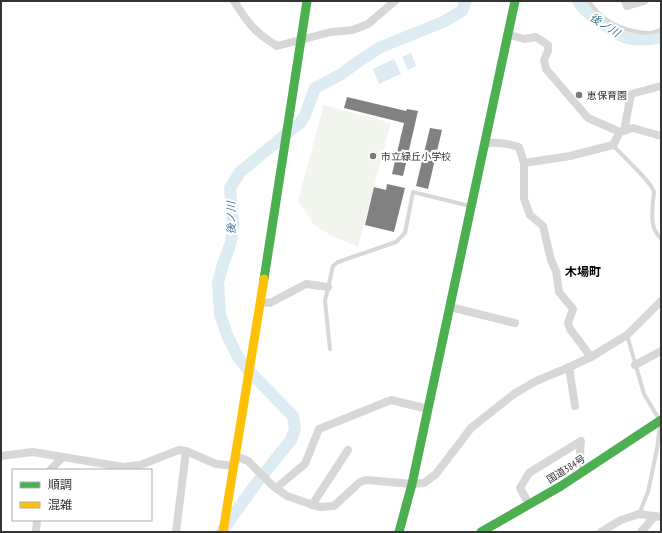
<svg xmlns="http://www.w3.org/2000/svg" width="662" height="533" viewBox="0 0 662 533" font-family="'PT Sans Narrow','Noto Sans JP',sans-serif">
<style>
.green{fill:#f1f5ed}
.water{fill:#ddebf3}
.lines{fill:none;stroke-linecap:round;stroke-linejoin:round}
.river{stroke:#ddebf3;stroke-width:12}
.building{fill:#818181}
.lane{stroke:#d7d7d7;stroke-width:4}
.street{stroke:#d7d7d7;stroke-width:8}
.fast{stroke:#4caf50;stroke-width:9}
.slow{stroke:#ffc107;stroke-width:9}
.poi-dot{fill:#7a7a7a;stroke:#fff;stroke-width:1.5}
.labels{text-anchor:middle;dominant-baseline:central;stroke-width:4;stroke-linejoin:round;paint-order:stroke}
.poi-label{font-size:10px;fill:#333;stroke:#fff;text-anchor:start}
.street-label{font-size:10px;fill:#333;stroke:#fff}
.water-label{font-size:11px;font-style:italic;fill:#3f7597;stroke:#fff}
.quarter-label{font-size:12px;font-weight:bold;fill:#000;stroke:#fff}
</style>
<rect width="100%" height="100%" fill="#fff"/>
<path class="green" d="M324 105 391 123 358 247 332 236 314 225 298 200Z"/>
<g class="water">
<path d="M411 53 416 66 408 70 402 57Z"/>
<path d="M394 59 401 74 379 84 373 69Z"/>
</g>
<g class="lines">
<g class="river">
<path d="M578 1C587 15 599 22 613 30 617 32 620 36 624 37 635 41 650 40 661 37"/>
<path d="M222 531 258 481 291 440 295 429 293 416 248 370 238 357 227 335 220 314 218 283 223 264 231 242 233 225 230 188 240 172 301 122 305 115 315 88 340 75 359 61 381 47 443 22 462 11 466 1"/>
</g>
</g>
<g class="building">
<path d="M347 97 406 111 407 109 418 111 403 176 392 174 404 123 344 108Z"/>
<path d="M430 128 442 130 428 189 416 186Z"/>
<path d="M387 184 405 188 394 232 365 225 374 187 386 190Z"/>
</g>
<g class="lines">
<g class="lane">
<path d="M588 1C593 6 597 13 603 17 614 27 648 39 661 29"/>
<path d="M613 145C622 156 651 181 654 192 654 194 653 199 653 201 652 217 650 227 661 239"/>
<path d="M627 335 644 394 659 419"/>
<path d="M330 349 325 301 333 266 338 262 396 242 405 233 413 192 470 206"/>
<path d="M639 514 648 492 657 449 660 425"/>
</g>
<g class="street">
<path d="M234 1C247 22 255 33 277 46L331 32 353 30 368 24 395 1"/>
<path d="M625 1 627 6 644 1"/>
<path d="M507 34 524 39 536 37 548 45V51L544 60 546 69 588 118 620 132"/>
<path d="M624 131 631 94 661 86"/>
<path d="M485 144C497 141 508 144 519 147L524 163V199L530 215 543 226 551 260 556 271 559 292 573 309 568 323 570 329 591 357"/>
<path d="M524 163 570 156 613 145 620 132 633 128 661 136"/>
<path d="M261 302 270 303 306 284 328 287"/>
<path d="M450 307 515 323"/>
<path d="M635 365 661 351"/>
<path d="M569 367 575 406"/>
<path d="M1 456 33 452 123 467 140 465 179 450 186 451 216 464 234 466"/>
<path d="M236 456 248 461 273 486 287 496 319 507 334 506 360 482 366 480 412 484 424 483 436 474 471 428 514 394 536 381 565 369 591 357 627 335 661 301"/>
<path d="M50 470 62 458"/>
<path d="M276 488 305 464 319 429 391 400 428 409"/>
<path d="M529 504 520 488 529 473 581 441 580 452 584 471"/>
<path d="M312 505 348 450"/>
<path d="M36 532 37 520"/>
<path d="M176 532 186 451"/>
<path d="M601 532 621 520 639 514 661 517"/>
<path d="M641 532 655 516"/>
</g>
<g class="fast">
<path d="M264 279 307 1"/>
<path d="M399 532 412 484 515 1"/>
<path d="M481 532 561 486 661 420"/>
</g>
<path class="slow" d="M223 532 264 279"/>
</g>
<g class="poi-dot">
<circle cx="579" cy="95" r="4"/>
<circle cx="373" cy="156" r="4"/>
</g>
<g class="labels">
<g class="poi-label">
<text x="587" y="95">恵保育園</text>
<text x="381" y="156">市立緑丘小学校</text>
</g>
<g class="street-label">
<text transform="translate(566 469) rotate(-32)">国道384号</text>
</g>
<g class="water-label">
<text transform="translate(605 25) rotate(33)">後ノ川</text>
<text transform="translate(231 218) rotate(-90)">後ノ川</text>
</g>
<g class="quarter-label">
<text x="583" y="271">木場町</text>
</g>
</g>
<rect width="662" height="533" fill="none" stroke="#333333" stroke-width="4"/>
<rect x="12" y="469" width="140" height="52" fill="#ffffff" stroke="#adadad"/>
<rect x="20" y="482" width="20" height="6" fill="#4caf50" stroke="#adadad"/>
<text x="48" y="489" font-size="12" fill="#333333">順調</text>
<rect x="20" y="502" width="20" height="6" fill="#ffc107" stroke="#adadad"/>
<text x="48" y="509" font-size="12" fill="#333333">混雑</text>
</svg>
